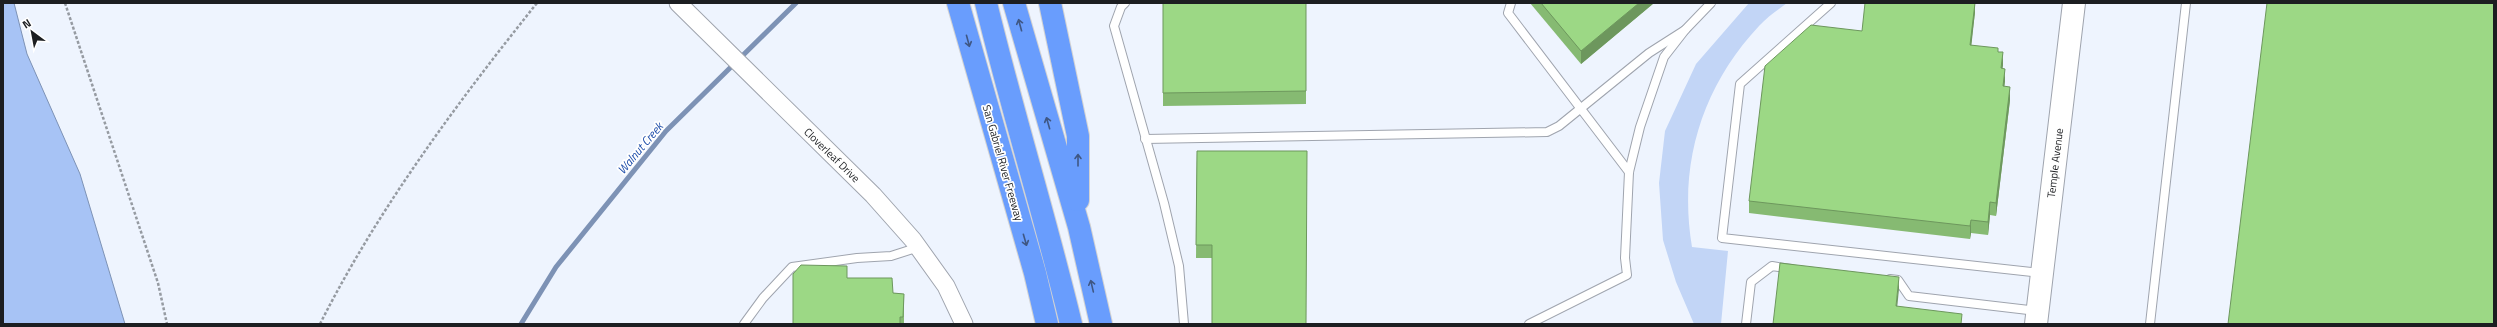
<svg xmlns="http://www.w3.org/2000/svg" width="2497" height="327" viewBox="0 0 2497 327" font-family="'Titillium Web',sans-serif">
<style>
.green{fill:#c2d5f6}
.water{fill:#a7c3f5;stroke:#7d92b5}
.lines{fill:none;stroke-linecap:round;stroke-linejoin:round}
.stream{stroke:#7d92b5;stroke-width:5}
.service-casing{stroke:#9fa4ae;stroke-width:10}
.minor-casing{stroke:#9fa4ae;stroke-width:19}
.secondary-casing{stroke:#9fa4ae;stroke-width:24}
.motorway-casing{stroke:#d2d2d3;stroke-width:24}
.path{stroke:#969ba2;stroke-width:2.5;stroke-dasharray:3 2;stroke-linecap:butt}
.service{stroke:#fff;stroke-width:8}
.minor{stroke:#fff;stroke-width:17}
.secondary{stroke:#fff;stroke-width:22}
.motorway{stroke:#699dfd;stroke-width:22}
.wall{fill:#86ba72}
.shaded-wall{fill:#6d975d}
.building{fill:#9cd885;stroke:#6d975d}
.oneway{stroke:#3f5784}
.labels{text-anchor:middle;dominant-baseline:central;stroke-width:3.5;stroke-linejoin:round;paint-order:stroke}
.street-label{font-size:11px;fill:#1c1e21;stroke:#fff}
.water-label{font-size:12px;font-style:italic;fill:#1c4ca9;stroke:#fff}
</style>
<rect width="100%" height="100%" fill="#eef4fe"/>
<path class="green" d="M1749 3H1787C1778 10 1767 17 1759 26 1702 87 1678 164 1692 247L1728 251 1721 324H1694L1676 282 1663 240 1659 183 1665 131 1696 64Z"/>
<path class="water" d="M3 3H14L27 54 80 174 125 324H3Z"/>
<g class="lines">
<path class="stream" d="M521 324 556 267 666 131 796 3"/>
<g class="service-casing">
<g id="service">
<path d="M1125 3 1121 7 1114 26 1164 203 1179 266 1184 324"/>
<path d="M1511 3 1508 13 1629 172"/>
<path d="M1831 3 1740 84 1722 238 2041 273"/>
<path d="M1145 139 1547 132 1559 126 1649 53 1685 30"/>
<path d="M1890 279 1898 280 1909 296 2037 311"/>
<path d="M744 324 763 298 792 267 857 258 891 256 919 247"/>
<path d="M1529 324 1627 275 1625 258 1629 172 1640 127 1664 57 1685 30 1711 3"/>
<path d="M1746 324 1751 282 1772 266 1791 269"/>
<path d="M2150 324 2186 3"/>
</g>
</g>
<g class="minor-casing">
<path id="minor" d="M678 3 873 195 913 240 946 286 964 324"/>
</g>
<g class="secondary-casing">
<path id="secondary" d="M2036 324 2074 3"/>
</g>
<g class="motorway-casing">
<g id="motorway">
<path d="M958 3 1035 273 1047 324"/>
<path d="M986 3C1012 111 1045 216 1071 324"/>
<path d="M1014 3 1079 227 1101 324"/>
<path d="M1050 3 1078 136V200"/>
</g>
</g>
<g class="path">
<path d="M65 3 158 283 167 324"/>
<path d="M320 324C378 209 457 103 537 3"/>
</g>
<use href="#service" class="service"/>
<use href="#minor" class="minor"/>
<use href="#secondary" class="secondary"/>
<use href="#motorway" class="motorway"/>
</g>
<g class="wall">
<path d="M1163 3H1306V104L1163 106Z"/>
<path d="M1530 3H1654L1581 64Z"/>
<path d="M1975 3V12L1971 45 1998 52 2003 65 2002 68 2005 81 2004 86 2010 100 1996 216 1990 215 1988 235 1971 233 1970 239 1749 213V201L1862 31Z"/>
<path d="M1197 151H1307L1212 258H1196Z"/>
<path d="M847 278 893 293 904 294V324H793Z"/>
</g>
<g class="shaded-wall">
<path d="M1639 3H1654L1581 64V51Z"/>
<path d="M1975 3V12L1970 58V45Z"/>
<path d="M2003 52V65L2001 81V68Z"/>
<path d="M2005 69V81L2003 99V86Z"/>
<path d="M2010 87V100L1996 216V203Z"/>
<path d="M1990 202V215L1988 235V222Z"/>
<path d="M1971 220V233L1970 239V226Z"/>
<path d="M1899 277V289L1896 319V306Z"/>
</g>
<g class="building">
<path d="M1163 3H1306V91L1163 93Z"/>
<path d="M1541 3H1639L1581 51Z"/>
<path d="M1865 3H1975L1970 45 1998 48V52H2003L2001 68 2005 69 2003 86 2010 87 1996 203 1990 202 1988 222 1971 220 1970 226 1749 201 1765 66 1811 25 1862 31Z"/>
<path d="M2267 3H2494V324H2228Z"/>
<path d="M1197 151H1307L1306 324H1212V245H1196Z"/>
<path d="M1780 263 1899 277 1896 306 1962 314 1961 324H1773Z"/>
<path d="M801 265 847 266V278H892L893 293 904 294 903 317H900V324H793V274Z"/>
</g>
<defs><path id="oneway-shaft" d="M-6 0H5M1.5-3L5.5 0L1.5 3" fill="none" stroke-width="1.6" stroke-linecap="round" stroke-linejoin="round"/></defs>
<g class="oneway">
<use href="#oneway-shaft" transform="translate(1020 25) rotate(-105)"/>
<use href="#oneway-shaft" transform="translate(968 41) rotate(75)"/>
<use href="#oneway-shaft" transform="translate(1048 123) rotate(-106)"/>
<use href="#oneway-shaft" transform="translate(1078 160) rotate(-90)"/>
<use href="#oneway-shaft" transform="translate(1025 240) rotate(74)"/>
<use href="#oneway-shaft" transform="translate(1092 286) rotate(-103)"/>
</g>
<g class="labels">
<g class="street-label">
<text transform="translate(832 155) rotate(44)">Cloverleaf Drive</text>
<text transform="translate(1003 163) rotate(74)">San Gabriel River Freeway</text>
<text transform="translate(2055 163) rotate(-83)">Temple Avenue</text>
</g>
<g class="water-label">
<text transform="translate(640 148) rotate(-50)">Walnut Creek</text>
</g>
</g>
<rect width="2497" height="327" fill="none" stroke="#1c1e21" stroke-width="8"/>
<g transform="translate(32 32) rotate(328)" stroke="#ffffff" stroke-width="3" paint-order="stroke">
<path d="M0-3L7 15L0 10L-7 15Z" fill="#1c1e21"/>
<text y="-6" font-size="11" font-weight="bold" text-anchor="middle" fill="#1c1e21">N</text>
</g>
</svg>
